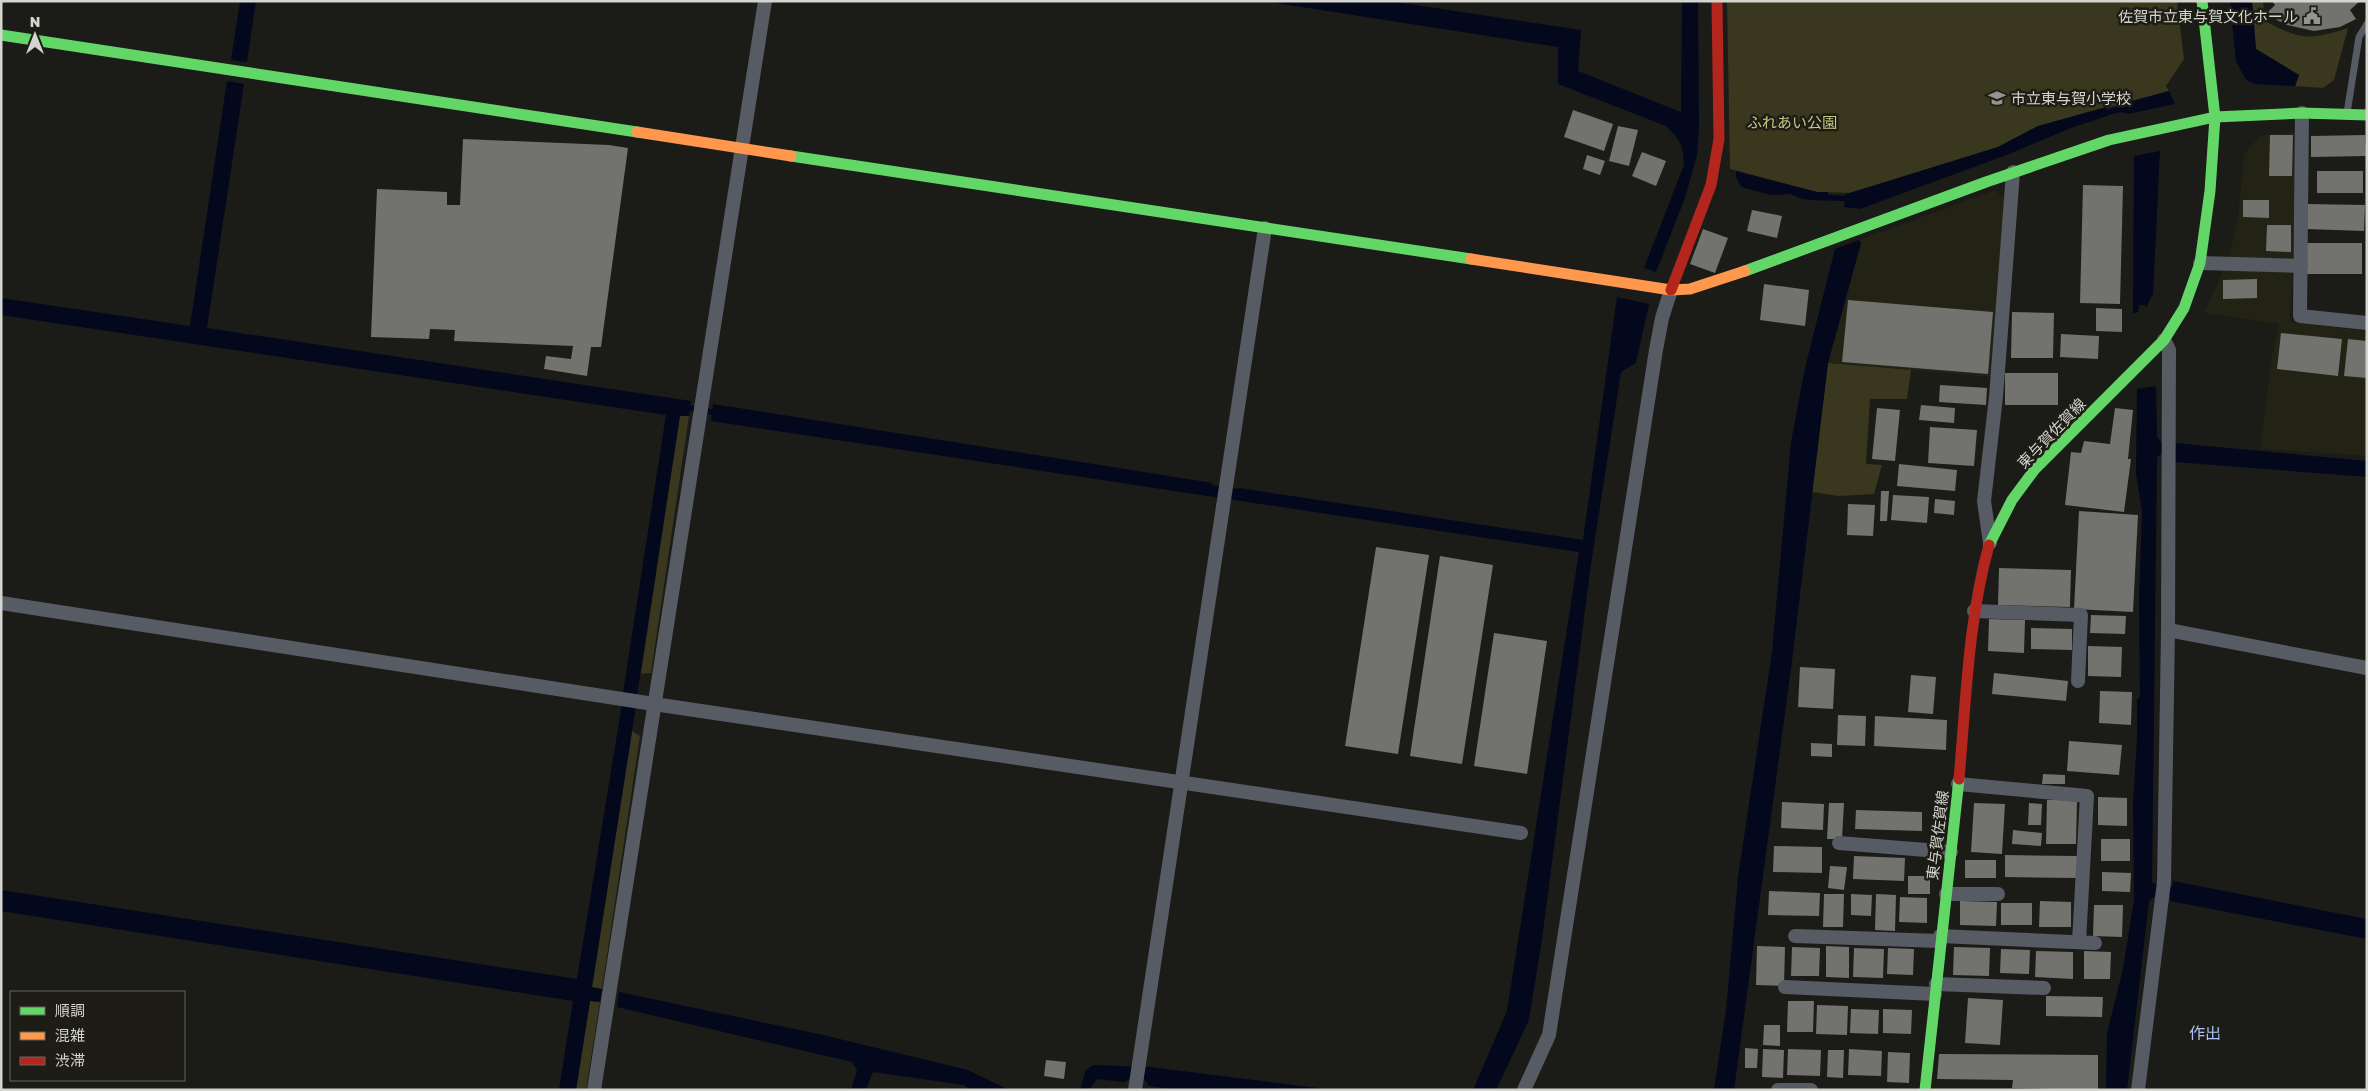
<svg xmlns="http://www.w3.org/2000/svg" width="2368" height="1091" viewBox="0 0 2368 1091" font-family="'Golos Text','Noto Sans JP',sans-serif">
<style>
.built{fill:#222215}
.green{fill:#39381e}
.water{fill:#04081d}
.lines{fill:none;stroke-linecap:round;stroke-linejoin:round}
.stream{stroke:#04081d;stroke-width:5.5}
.building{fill:#72726e}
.lane{stroke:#565b64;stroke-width:7}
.street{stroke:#565b64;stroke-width:14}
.fast{stroke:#63d668;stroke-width:11}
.slow{stroke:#ff974d;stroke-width:11}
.jam{stroke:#b3261e;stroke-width:11}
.labels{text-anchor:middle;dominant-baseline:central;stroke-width:5;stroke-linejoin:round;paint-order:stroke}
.poi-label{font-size:15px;fill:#d5d5cf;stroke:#1d1d15;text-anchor:end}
.park-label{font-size:15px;fill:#c7c786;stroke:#1d1d15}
.street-label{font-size:15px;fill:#d5d5cf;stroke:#1d1d15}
.neighbourhood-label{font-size:16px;fill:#aac2f7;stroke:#1d1d15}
</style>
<rect width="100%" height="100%" fill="#1b1b17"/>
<g class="built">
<path d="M2298 132 2290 322 2367 331V456L2260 449 2272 355 2279 324 2204 313 2229 257 2238 217 2244 155 2260 135Z"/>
<path d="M1995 190 2008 203 1992 377 1828 363 1861 243 1859 240Z"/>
</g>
<g class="green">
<path d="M1727 1H2177L2184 59 2166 86 2169 91 2038 126 1998 147 1853 193 1817 192 1730 169Z"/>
<path d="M2252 1H2263L2265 21C2302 41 2309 40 2348 28L2334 80 2323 88 2295 86 2299 75 2256 49Z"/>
<path d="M1828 363 1911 370 1907 399H1870L1866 464 1882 465 1874 494 1839 496 1812 492Z"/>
<path d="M680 415 689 416 651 673 641 674Z"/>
<path d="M632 731 640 736 602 989 592 988Z"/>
<path d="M590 1001 600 1002 586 1090H576Z"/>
</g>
<g class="water">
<path d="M240 1H256L247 62 231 60Z"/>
<path d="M1264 1H1389L1581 30 1578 71 1681 112 1682 1H1698L1699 128 1697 155 1685 198 1656 272 1644 268 1684 165C1684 146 1680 140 1666 126L1558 84V47Z"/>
<path d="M2230 1H2252L2256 49 2299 75 2295 86 2256 84 2246 80 2236 61Z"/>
<path d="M227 81 244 84 207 328 691 401 689 416H680L637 695 623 693 666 415 1 315V298L190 326Z"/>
<path d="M2169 91 2175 104 2128 114 2118 111V105Z"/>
<path d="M2106 107 2107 116 2071 128 2009 154 1860 209 1844 207 1846 194 1998 147 2038 126Z"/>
<path d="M2160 151 2153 294 2146 308 2145 305H2139L2138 312 2133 314 2134 156Z"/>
<path d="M1736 171 1817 192H1828L1827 201 1802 199 1790 194 1771 195 1741 187 1736 177Z"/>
<path d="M1859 240 1861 243 1828 363 1792 661 1734 1090H1714L1726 1010 1738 877 1772 652 1791 442 1805 368 1835 249Z"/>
<path d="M1617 297 1649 304 1636 363 1621 372 1591 564 1542 939 1529 1020 1496 1090H1473L1507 1011 1579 552 711 421 713 404 1213 483 1212 485 1238 489 1239 488 1583 540Z"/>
<path d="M2156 386 2157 437 2164 445V453L2157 457 2152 882 2158 886 2172 887 2173 881 2367 919V939L2170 901V896H2155L2149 901 2127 1090H2106L2107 1033 2123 969 2134 900 2133 804 2137 739V700L2140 697 2139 599 2142 511 2136 474 2137 389Z"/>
<path d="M2175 443 2367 461V477L2174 462Z"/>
<path d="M622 704 636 706 592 987 602 989 600 1002 590 1001 576 1090H559L573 1001 1 911V890L577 979Z"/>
<path d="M619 992 823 1035 968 1070 1009 1090H971L964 1085 873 1072 866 1090H851L857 1070 852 1062 617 1007Z"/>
<path d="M1093 1065 1150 1067 1333 1090H1180L1149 1086 1144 1079 1131 1078 1125 1082 1097 1079 1089 1090H1080L1086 1070Z"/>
</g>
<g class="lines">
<g class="stream">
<path d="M2101 114 2124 108"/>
<path d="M1821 197 1852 199"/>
<path d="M683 407 718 413"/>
</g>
</g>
<g class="building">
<path d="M2272 1H2360L2350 10 2356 19 2340 27 2314 31 2287 25 2275 19 2267 13 2275 5Z"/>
<path d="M1573 110 1613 124 1604 151 1564 137Z"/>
<path d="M1618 126 1638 130 1629 166 1609 161Z"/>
<path d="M2270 135H2293L2292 176H2269Z"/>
<path d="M2365 135 2366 156 2311 157V136Z"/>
<path d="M463 139 609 145 628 148 601 347H591L587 376 544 369 546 356 571 359 573 346 454 341 455 330 430 329 429 339 371 337 377 189 447 192V205H460Z"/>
<path d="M1642 152 1666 161 1656 186 1632 176Z"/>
<path d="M1587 155 1605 161 1600 175 1583 169Z"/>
<rect x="2317" y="171" width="46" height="22"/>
<path d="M2083 185 2123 186 2120 304 2080 303Z"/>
<path d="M2243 200H2269V218L2243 217Z"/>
<path d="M2307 204 2365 205 2364 231 2306 229Z"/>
<path d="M1752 210 1782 216 1777 238 1747 231Z"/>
<path d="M2267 225H2291V252L2266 251Z"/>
<path d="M1703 229 1728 238 1715 273 1690 264Z"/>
<rect x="2307" y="243" width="55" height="31"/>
<path d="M2257 279V298L2223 299V280Z"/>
<path d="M1764 284 1809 290 1805 326 1760 320Z"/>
<path d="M1848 300 1993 312 1988 374 1842 362Z"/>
<path d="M2096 308 2122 309V332L2096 331Z"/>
<path d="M2012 312 2054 313 2053 358H2011Z"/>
<path d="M2281 333 2342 339 2338 376 2277 369Z"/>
<path d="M2061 334 2099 336 2098 359 2060 357Z"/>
<path d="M2348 339 2367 341V378L2344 376Z"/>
<rect x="2005" y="373" width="53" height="32"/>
<path d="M1940 385 1987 388 1986 405 1939 402Z"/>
<path d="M1921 405 1955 408 1954 423 1919 420Z"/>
<path d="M1877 408 1900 410 1895 461 1872 459Z"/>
<path d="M2115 408 2133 410 2128 459H2131L2124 512 2065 505 2071 452 2081 453 2084 441 2110 444Z"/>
<path d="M1930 427 1977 430 1974 466 1928 463Z"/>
<path d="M1899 464 1957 470 1955 491 1897 486Z"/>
<path d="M1881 491H1889L1887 521H1880Z"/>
<path d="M1893 495 1929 497 1927 523 1891 520Z"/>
<path d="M1935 499 1955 501 1954 515 1934 513Z"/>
<path d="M1848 504 1875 505 1873 536 1847 535Z"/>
<path d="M2079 511 2138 515 2133 612 2074 609Z"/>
<path d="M1376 547 1429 555 1398 754 1345 746Z"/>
<path d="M1440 556 1493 565 1462 764 1410 756Z"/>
<path d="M1999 568 2071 570 2070 607 1998 605Z"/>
<path d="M2091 615 2126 616 2125 634 2090 633Z"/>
<path d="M1989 619 2025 620 2024 653 1988 651Z"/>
<path d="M2031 628 2072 629V650L2031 649Z"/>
<path d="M1494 633 1547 641 1527 774 1474 766Z"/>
<path d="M2088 646 2122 647 2121 677 2088 676Z"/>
<path d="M1800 667 1835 669 1833 709 1798 707Z"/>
<path d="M1994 673 2068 681 2066 701 1992 694Z"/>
<path d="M1911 675 1936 677 1933 714 1908 712Z"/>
<path d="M2100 691 2132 692 2131 725 2099 723Z"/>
<path d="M1838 715 1866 716 1865 746 1837 745Z"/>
<path d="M1875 716 1947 720 1946 750 1874 746Z"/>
<path d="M2069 741 2122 745 2119 775 2067 771Z"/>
<path d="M1811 743 1832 744V757L1811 756Z"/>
<path d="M2043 774 2065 775V784H2042Z"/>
<path d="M2098 797 2127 798V826L2098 825Z"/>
<path d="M2047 800H2077L2076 844H2046Z"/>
<path d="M1782 802 1824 804 1823 830 1781 828Z"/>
<path d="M1829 803H1844L1842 839H1827Z"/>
<path d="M1974 803 2005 804 2002 854 1971 852Z"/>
<path d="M2029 803 2042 804 2041 825H2028Z"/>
<path d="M1856 810 1922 812V831L1855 829Z"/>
<path d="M2013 830 2042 833 2041 846 2012 844Z"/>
<rect x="2101" y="839" width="29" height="22"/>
<path d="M1774 846 1822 847V873L1773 872Z"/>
<path d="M2005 855 2077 856V878L2005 877Z"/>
<path d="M1854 856 1905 858 1904 881 1853 879Z"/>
<rect x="1965" y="860" width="31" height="18"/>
<path d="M1830 866 1847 867 1844 890 1828 888Z"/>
<path d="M2102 872 2131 873 2130 892 2102 891Z"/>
<rect x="1908" y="876" width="22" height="18"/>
<path d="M1769 891 1820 893 1819 916 1768 915Z"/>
<path d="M1824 894H1844L1843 927H1823Z"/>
<path d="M1851 894 1872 895 1871 916 1851 915Z"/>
<path d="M1876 894 1896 895 1895 931 1875 930Z"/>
<path d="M1900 897 1927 898V923L1899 922Z"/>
<path d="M1960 901 1997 902 1996 926 1960 925Z"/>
<path d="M2040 901 2071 902V927H2039Z"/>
<rect x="2001" y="903" width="31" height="22"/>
<path d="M2094 905H2123L2122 937 2093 936Z"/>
<path d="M1757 946 1785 947 1784 986 1756 985Z"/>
<path d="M1826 946 1849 947V978L1826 977Z"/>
<path d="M1792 947 1820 948 1819 976H1791Z"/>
<path d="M1954 947 1990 948 1989 976 1953 975Z"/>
<path d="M1854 948 1884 949 1883 978 1853 977Z"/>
<path d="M1888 948 1914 949 1913 975 1887 974Z"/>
<path d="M2001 949 2030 950 2029 974 2000 973Z"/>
<path d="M2036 951 2073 952V979L2035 977Z"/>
<path d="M2084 951 2111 952 2110 979H2084Z"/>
<path d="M2046 996 2103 997 2102 1017 2046 1016Z"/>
<path d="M1968 998 2003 1000 2000 1045 1965 1043Z"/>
<path d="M1788 1001H1814L1813 1032H1787Z"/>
<path d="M1817 1005 1848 1006 1847 1035 1816 1034Z"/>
<path d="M1851 1009 1879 1010 1878 1034 1850 1033Z"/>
<path d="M1883 1009 1912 1010 1911 1034 1883 1033Z"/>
<path d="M1764 1025H1780V1046L1763 1045Z"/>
<path d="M1745 1048 1758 1049 1757 1068H1745Z"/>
<path d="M1763 1049 1784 1050 1783 1078 1762 1077Z"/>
<path d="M1788 1049 1821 1050 1820 1076 1787 1075Z"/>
<path d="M1849 1049 1882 1051 1881 1076 1848 1075Z"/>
<path d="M1828 1050H1844L1843 1078 1827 1077Z"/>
<path d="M1888 1052 1910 1053 1909 1083 1887 1082Z"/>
<path d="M1939 1054 2098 1055V1090L2012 1088 2013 1080 1937 1079Z"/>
<path d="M1046 1060 1066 1062 1064 1079 1044 1076Z"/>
</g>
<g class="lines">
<path class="lane" d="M2347 113 2359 37 2367 24"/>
<g class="street">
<path d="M2302 113 2300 316 2367 323"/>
<path d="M2200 263 2301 266"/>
<path d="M1990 543 1984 501 1996 397 2013 172"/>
<path d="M1 603 654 704 1521 833"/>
<path d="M1974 611 2081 615 2078 681"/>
<path d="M2168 630 2367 668"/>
<path d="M1958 784 2087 796 2079 942"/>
<path d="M1839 843 1951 852"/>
<path d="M1946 894H1998"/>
<path d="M1795 936 1940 941"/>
<path d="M1940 936 2095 943"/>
<path d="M1936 984 2044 988"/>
<path d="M1785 987 1935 994"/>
<path d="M594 1090 765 1"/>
<path d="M1135 1090 1265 228"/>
<path d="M1524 1090 1549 1035 1656 350 1662 318 1671 290"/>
<path d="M1778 1090H1811"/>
<path d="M2138 1090 2164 882 2168 630 2169 350 2164 340"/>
</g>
<g class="fast">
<path d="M1 35 637 132"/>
<path d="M791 156 1471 259"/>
<path d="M1745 271 1986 182 2109 140 2215 117 2302 113 2367 115"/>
<path d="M1989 545 2012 500 2035 469 2164 340 2184 308 2200 263 2210 191 2215 117 2202 1"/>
<path d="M1925 1090 1959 779"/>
</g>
<g class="slow">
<path d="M637 132 791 156"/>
<path d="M1471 259 1671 290 1690 289 1745 271"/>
</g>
<g class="jam">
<path d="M1671 290 1711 185 1719 139 1717 1"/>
<path d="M1959 779C1966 701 1968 621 1989 545"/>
</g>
</g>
<defs>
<g id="civic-bare" transform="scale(1.35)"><path d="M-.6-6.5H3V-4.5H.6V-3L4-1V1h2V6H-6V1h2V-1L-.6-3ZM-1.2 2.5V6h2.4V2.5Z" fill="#94948f" stroke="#1d1d15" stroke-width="2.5" paint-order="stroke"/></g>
<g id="school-bare" transform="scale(1.35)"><path d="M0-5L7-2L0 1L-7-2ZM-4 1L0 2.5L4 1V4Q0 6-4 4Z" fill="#94948f" stroke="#1d1d15" stroke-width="2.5" paint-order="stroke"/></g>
</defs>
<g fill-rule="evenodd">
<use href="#civic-bare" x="2312" y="16"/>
<use href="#school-bare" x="1997" y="98"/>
</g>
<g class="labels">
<g class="poi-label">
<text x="2298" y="16">佐賀市立東与賀文化ホール</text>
<text x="2011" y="98" text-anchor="start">市立東与賀小学校</text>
</g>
<g class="park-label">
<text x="1792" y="122">ふれあい公園</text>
</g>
<g class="street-label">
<text transform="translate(2051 433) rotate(-46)">東与賀佐賀線</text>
<text transform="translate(1937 835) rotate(-83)">東与賀佐賀線</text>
</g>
<g class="neighbourhood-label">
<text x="2205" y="1033">作出</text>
</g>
</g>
<rect width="2368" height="1091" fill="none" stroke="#d5d5cf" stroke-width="5"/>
<rect x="10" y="991" width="175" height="90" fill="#1d1d15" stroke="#67675f"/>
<rect x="20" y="1007" width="25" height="8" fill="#63d668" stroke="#67675f"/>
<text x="55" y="1016" font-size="15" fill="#d5d5cf">順調</text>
<rect x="20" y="1032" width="25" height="8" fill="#ff974d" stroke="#67675f"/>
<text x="55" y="1041" font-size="15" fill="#d5d5cf">混雑</text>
<rect x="20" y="1057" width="25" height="8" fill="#b3261e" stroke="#67675f"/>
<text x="55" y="1066" font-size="15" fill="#d5d5cf">渋滞</text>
<g transform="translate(35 35)" stroke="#1d1d15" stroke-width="4" paint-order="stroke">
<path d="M0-4L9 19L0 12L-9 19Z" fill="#d5d5cf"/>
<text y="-8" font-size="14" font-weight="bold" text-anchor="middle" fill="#d5d5cf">N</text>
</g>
</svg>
